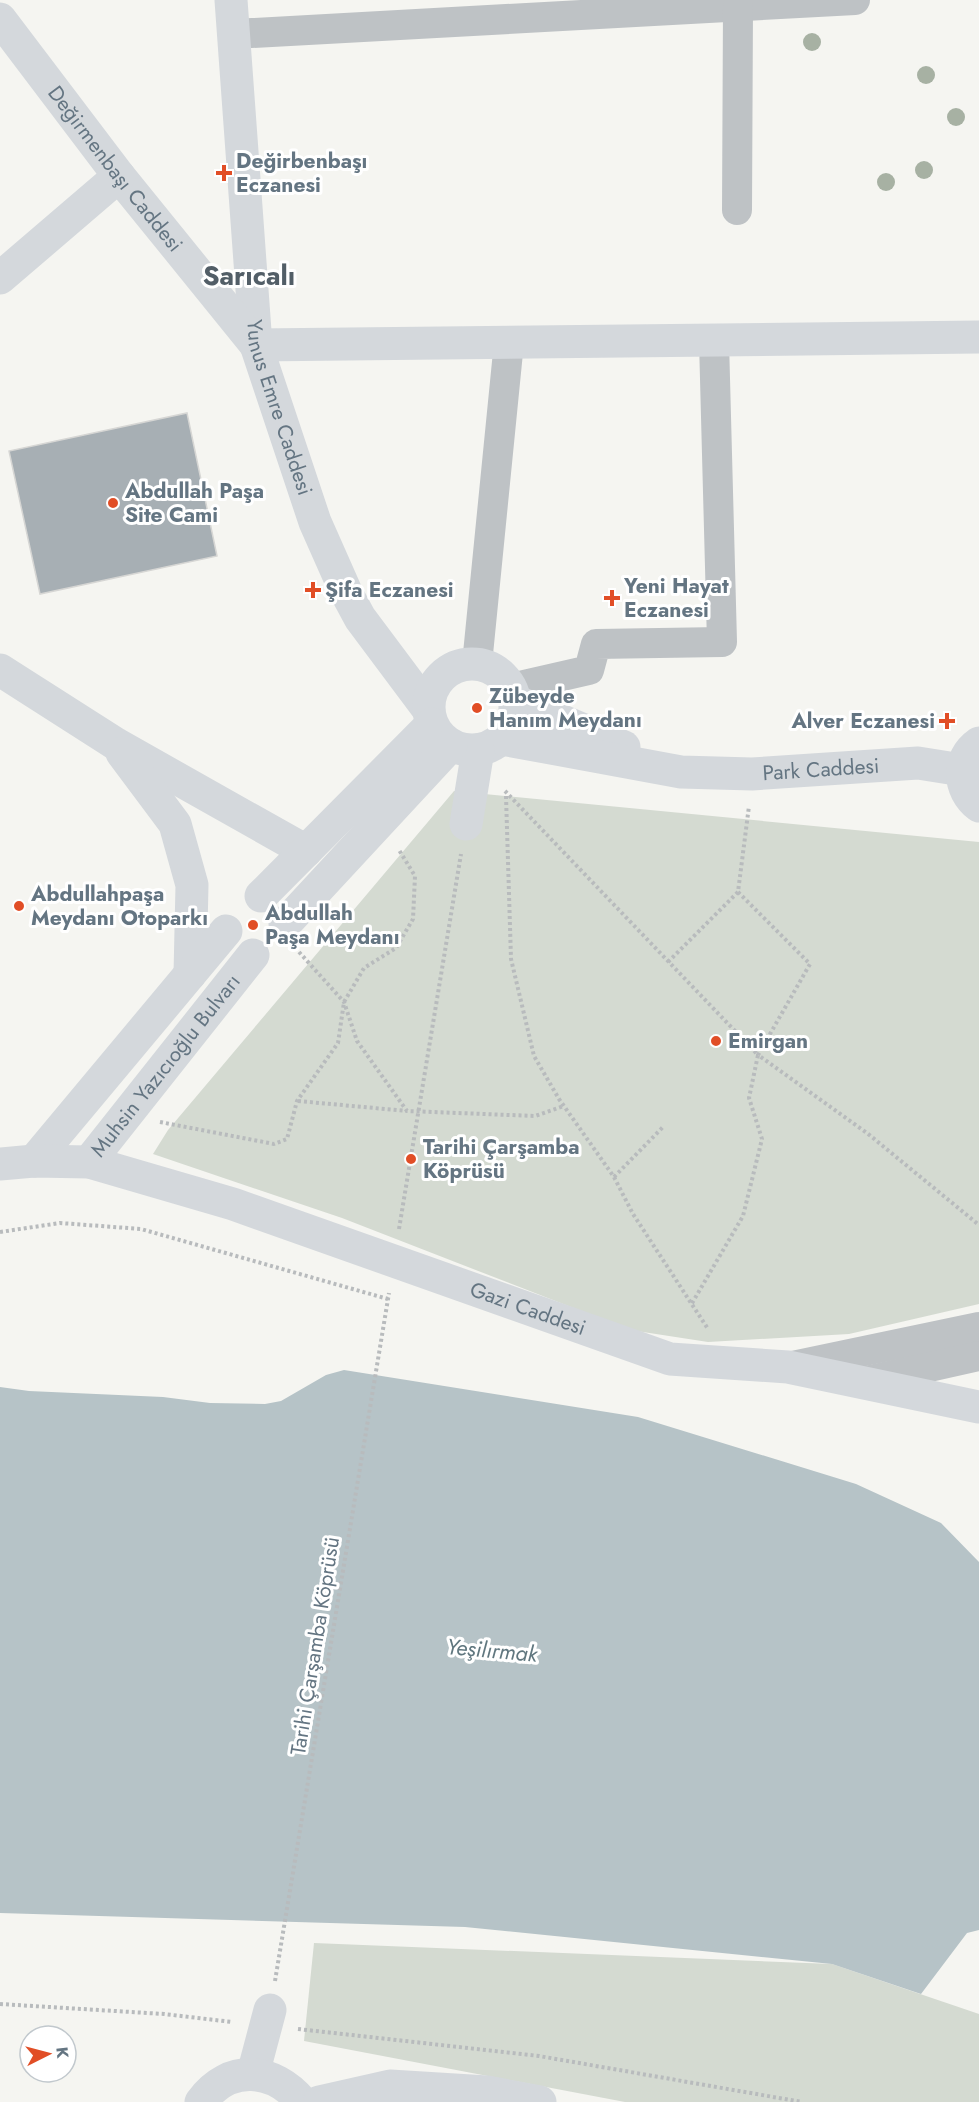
<svg xmlns="http://www.w3.org/2000/svg" width="979" height="2102" viewBox="0 0 979 2102" font-family="Jost,sans-serif">
<style>
.green{fill:#d4dad1}
.water{fill:#b6c3c7}
.building{fill:#a7afb4;stroke:#d6d6d4;stroke-width:1.5}
.lines{fill:none;stroke-linecap:round;stroke-linejoin:round}
.path{stroke:#b8bbbd;stroke-width:4;stroke-dasharray:3 3;stroke-linecap:butt}
.street{stroke:#bec2c5;stroke-width:30}
.secondary{stroke:#d4d8dc;stroke-width:33}
.tree{fill:#a7b1a3}
.poi-dot{fill:#e14e26;stroke:#fff;stroke-width:2}
.labels{text-anchor:middle;dominant-baseline:central;stroke-width:6;stroke-linejoin:round;paint-order:stroke}
.poi-label{font-size:21px;font-weight:bold;fill:#647582;stroke:#fff;text-anchor:start}
.street-label{font-size:21px;fill:#647582;stroke:#fff}
.water-label{font-size:22px;font-style:italic;fill:#60777f;stroke:#fff}
.district-label{font-size:27px;font-weight:bold;fill:#525e67;stroke:#fff}
</style>
<rect width="100%" height="100%" fill="#f5f5f1"/>
<g class="green">
<path d="M454 791 979 842V1304L849 1334 708 1342 630 1330 342 1218 153 1154 168 1130Z"/>
<path d="M314 1943 832 1964 979 2014V2102H625L304 2041Z"/>
</g>
<path class="water" d="M344 1370 638 1417 856 1484 941 1523 979 1562V1930L967 1933 921 1994 832 1964 465 1927 0 1913V1387L29 1391 163 1397 210 1403 265 1404 281 1401 326 1375Z"/>
<path class="building" d="M187 413 217 556 40 594 9 451Z"/>
<g class="lines">
<g class="path">
<path d="M505 791 758 1055 749 1098 762 1139 743 1216 691 1305"/>
<path d="M506 796 511 959 534 1056 559 1099 614 1177 633 1214 708 1329"/>
<path d="M738 892 810 964 758 1055 867 1133 979 1225"/>
<path d="M299 952 344 1002 357 1041 407 1111 535 1116 564 1106"/>
<path d="M668 962 738 892 749 806"/>
<path d="M298 1101 407 1111"/>
<path d="M160 1122 274 1144 287 1139 297 1101 338 1043 344 1002 364 968 396 948 413 919 415 876 399 850"/>
<path d="M614 1177 663 1127"/>
<path d="M399 1229 461 854"/>
<path d="M0 1232 60 1223 141 1229 388 1299"/>
<path d="M275 1981 389 1293"/>
<path d="M0 2004 164 2014 232 2022"/>
<path d="M298 2029 539 2056 802 2102"/>
</g>
<g class="street">
<path d="M234 34 855 0"/>
<path d="M737 210 738 7"/>
<path d="M477 664 509 342"/>
<path d="M511 688 589 670 596 644 722 642 714 341"/>
<path d="M788 1367 979 1327"/>
<path d="M862 1382 979 1356"/>
</g>
<g class="secondary">
<path id="s1" d="M231 0 256 345 315 522 346 592 360 618 428 709"/>
<path id="s2" d="M0 19 119 176 256 345 979 337"/>
<path d="M0 278 119 176"/>
<circle cx="472" cy="707" r="43"/>
<path d="M0 670 116 744 306 851"/>
<path d="M515 701 624 747"/>
<path id="s3" d="M502 739 681 772 752 774 918 763 962 770"/>
<path d="M979 743C956 759 958 790 979 806"/>
<path d="M122 753 175 824 192 885 190 974"/>
<path d="M466 824 478 750"/>
<path d="M261 896 432 724"/>
<path d="M285 924 451 745"/>
<path d="M34 1161 226 931"/>
<path id="s4" d="M89 1162 253 955"/>
<path id="s5" d="M0 1164 34 1161 89 1162 233 1204 670 1359 788 1367 979 1407"/>
<path d="M253 2074 270 2010"/>
<path d="M201 2102C229 2063 274 2068 302 2102"/>
<path d="M319 2102 390 2086 487 2092 540 2102"/>
</g>
</g>
<g class="tree">
<circle cx="812" cy="42" r="9"/>
<circle cx="926" cy="75" r="9"/>
<circle cx="956" cy="117" r="9"/>
<circle cx="924" cy="170" r="9"/>
<circle cx="886" cy="182" r="9"/>
</g>
<g class="poi-dot">
<path d="M221 164h6v6h6v6h-6v6h-6v-6h-6v-6h6z"/>
<circle cx="113" cy="503" r="6"/>
<path d="M310 581h6v6h6v6h-6v6h-6v-6h-6v-6h6z"/>
<path d="M609 589h6v6h6v6h-6v6h-6v-6h-6v-6h6z"/>
<circle cx="477" cy="708" r="6"/>
<path d="M944 712h6v6h6v6h-6v6h-6v-6h-6v-6h6z"/>
<circle cx="19" cy="906" r="6"/>
<circle cx="253" cy="925" r="6"/>
<circle cx="716" cy="1041" r="6"/>
<circle cx="411" cy="1159" r="6"/>
</g>
<g class="labels">
<g class="poi-label">
<text x="236" y="161">Değirbenbaşı<tspan x="236" dy="24">Eczanesi</tspan></text>
<text x="125" y="491">Abdullah Paşa<tspan x="125" dy="24">Site Cami</tspan></text>
<text x="624" y="586">Yeni Hayat<tspan x="624" dy="24">Eczanesi</tspan></text>
<text x="325" y="590">Şifa Eczanesi</text>
<text x="489" y="696">Zübeyde<tspan x="489" dy="24">Hanım Meydanı</tspan></text>
<text x="935" y="721" text-anchor="end">Alver Eczanesi</text>
<text x="31" y="894">Abdullahpaşa<tspan x="31" dy="24">Meydanı Otoparkı</tspan></text>
<text x="265" y="913">Abdullah<tspan x="265" dy="24">Paşa Meydanı</tspan></text>
<text x="728" y="1041">Emirgan</text>
<text x="423" y="1147">Tarihi Çarşamba<tspan x="423" dy="24">Köprüsü</tspan></text>
</g>
<g class="street-label">
<text stroke="none"><textPath href="#s2" startOffset="189">Değirmenbaşı Caddesi</textPath></text>
<text stroke="none"><textPath href="#s1" startOffset="412">Yunus Emre Caddesi</textPath></text>
<text stroke="none"><textPath href="#s3" startOffset="322">Park Caddesi</textPath></text>
<text stroke="none"><textPath href="#s4" startOffset="123">Muhsin Yazıcıoğlu Bulvarı</textPath></text>
<text stroke="none"><textPath href="#s5" startOffset="552">Gazi Caddesi</textPath></text>
<text transform="translate(315 1646) rotate(-81)">Tarihi Çarşamba Köprüsü</text>
</g>
<g class="water-label">
<text transform="translate(492 1650) rotate(5)">Yeşilırmak</text>
</g>
<g class="district-label">
<text x="249" y="275">Sarıcalı</text>
</g>
</g>
<g transform="translate(48 2054) rotate(84)"><circle r="28" fill="#ffffff" stroke="#c1c8cd" stroke-width="1.5"/>
<path d="M0-4.5L10 22L0 15L-10 22Z" fill="#e14e26"/>
<text y="-9" font-size="16" font-weight="bold" text-anchor="middle" fill="#647582">K</text>
</g>
</svg>
